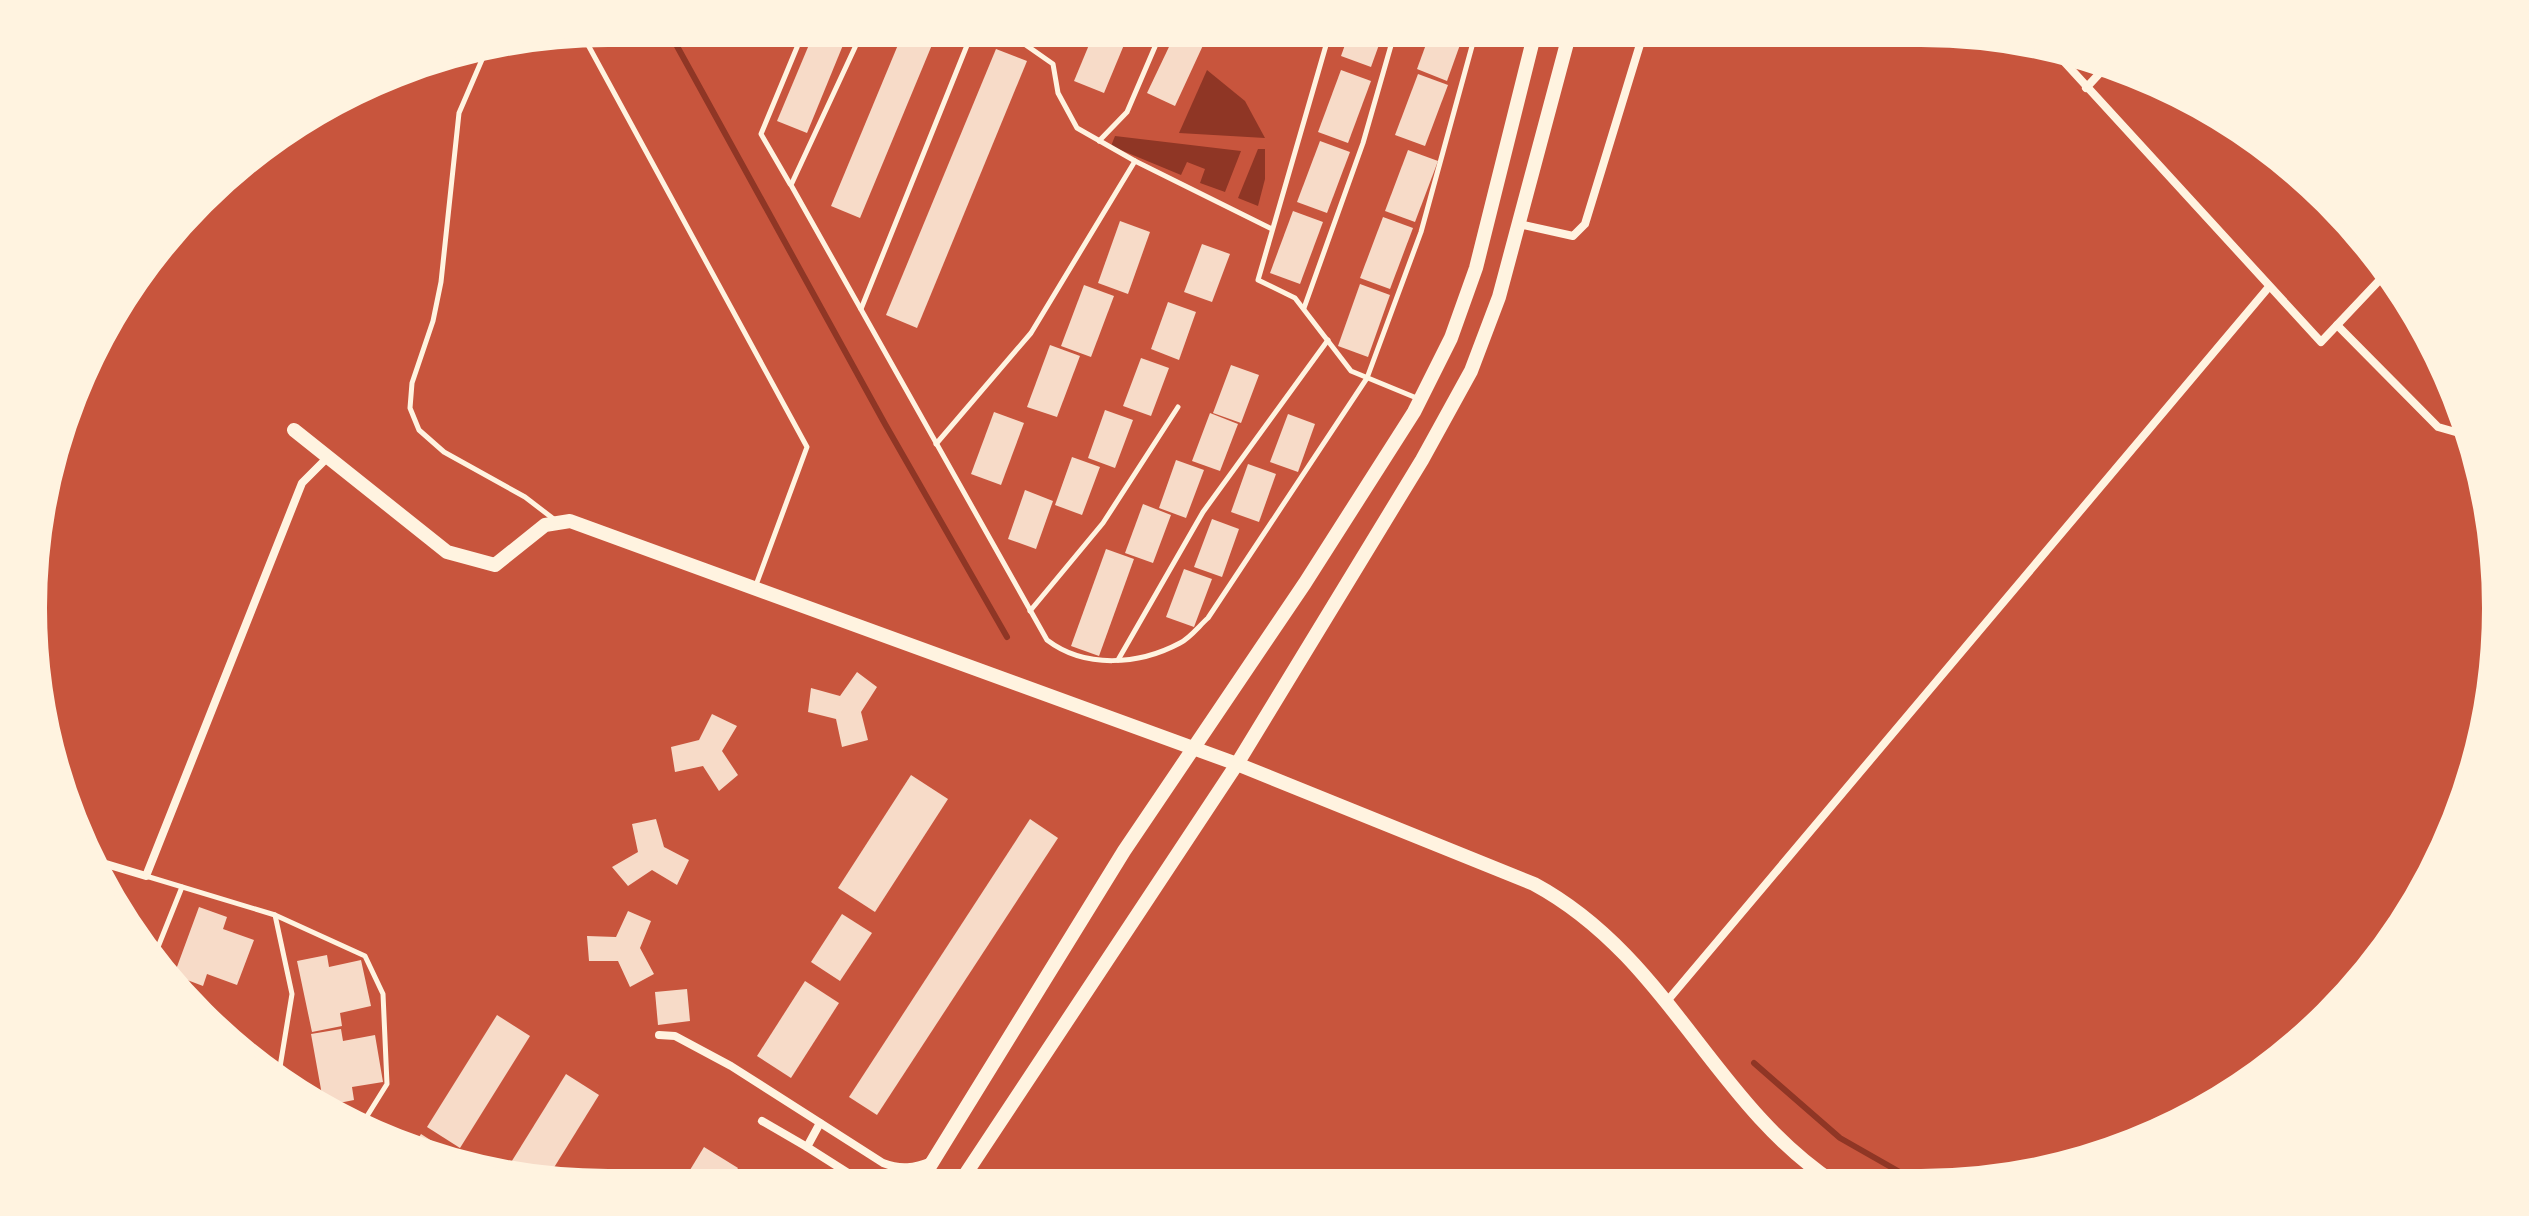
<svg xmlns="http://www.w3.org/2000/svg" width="2529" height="1216" viewBox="0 0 2529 1216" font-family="Georgia,serif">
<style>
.water{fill:#8f3625}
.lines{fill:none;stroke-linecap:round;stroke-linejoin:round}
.stream{stroke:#8f3625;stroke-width:6}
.building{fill:#f7dbc8}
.service{stroke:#fff3e0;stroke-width:5}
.minor{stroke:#fff3e0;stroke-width:8}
.tertiary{stroke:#fff3e0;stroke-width:14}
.secondary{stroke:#fff3e0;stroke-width:14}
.rim{fill:none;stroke:#fff3e0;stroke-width:10}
</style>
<rect width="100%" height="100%" fill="#c8553d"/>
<g class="water">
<path d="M1207 70 1245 101 1265 138 1179 133Z"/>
<path d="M1115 136 1241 151 1225 192 1200 183 1205 169 1187 162 1181 175 1111 146Z"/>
<path d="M1258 149H1265V179L1258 206 1238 198Z"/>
</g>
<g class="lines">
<g class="stream">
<path d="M667 28 885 424 1007 637"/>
<path d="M1754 1063 1840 1138 1919 1183"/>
</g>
</g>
<g class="building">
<path d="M816 28H850L807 133 777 121Z"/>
<path d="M905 28H939L860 218 831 206Z"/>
<path d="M1096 28H1131L1104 93 1074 81Z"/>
<path d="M1178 28H1211L1175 106 1147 93Z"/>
<path d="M1351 28H1385L1371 67 1341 56Z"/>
<path d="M1432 28H1466L1447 81 1417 69Z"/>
<path d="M996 49 1027 61 917 328 886 315Z"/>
<path d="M1341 70 1371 81 1348 143 1318 132Z"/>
<path d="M1418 74 1448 85 1425 146 1395 135Z"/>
<path d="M1320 141 1350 152 1327 213 1297 202Z"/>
<path d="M1408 150 1438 161 1415 222 1385 211Z"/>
<path d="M1293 211 1323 222 1300 284 1270 273Z"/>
<path d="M1383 217 1413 228 1390 289 1360 278Z"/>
<path d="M1120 221 1150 232 1128 294 1098 283Z"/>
<path d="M1202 244 1230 254 1212 302 1184 292Z"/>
<path d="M1360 284 1390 295 1368 357 1338 346Z"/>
<path d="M1084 285 1114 296 1091 357 1061 346Z"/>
<path d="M1168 302 1196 312 1179 360 1151 349Z"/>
<path d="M1050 345 1080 356 1057 417 1027 407Z"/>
<path d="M1141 358 1169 368 1151 416 1123 406Z"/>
<path d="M1231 365 1259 375 1241 423 1213 413Z"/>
<path d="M1105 410 1133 420 1115 468 1088 458Z"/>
<path d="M994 412 1024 423 1001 485 971 474Z"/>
<path d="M1210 413 1238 424 1220 471 1192 461Z"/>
<path d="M1288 414 1315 424 1298 472 1270 462Z"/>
<path d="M1072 457 1100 467 1082 515 1055 505Z"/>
<path d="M1176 460 1204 470 1186 518 1159 508Z"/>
<path d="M1248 464 1276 474 1259 522 1231 512Z"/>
<path d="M1025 490 1053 501 1036 549 1008 539Z"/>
<path d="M1143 504 1171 515 1153 563 1125 553Z"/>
<path d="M1212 519 1239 529 1222 577 1194 567Z"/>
<path d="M1106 549 1134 559 1099 656 1071 646Z"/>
<path d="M1184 569 1212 579 1194 627 1166 617Z"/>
<path d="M857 672 877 687 861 712 868 740 842 747 836 719 808 712 811 688 840 696Z"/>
<path d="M712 714 737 726 722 751 738 775 719 791 703 766 675 772 671 747 699 740Z"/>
<path d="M911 775 948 799 875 912 838 888Z"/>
<path d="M656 819 664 847 689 860 677 885 652 870 628 886 612 867 638 852 632 824Z"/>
<path d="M1030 819 1058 838 877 1115 849 1097Z"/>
<path d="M199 907 227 917 223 929 254 940 237 985 207 974 203 986 174 975Z"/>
<path d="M628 911 651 921 640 948 654 974 630 987 618 961H589L587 936 616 937Z"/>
<path d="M842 914 872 933 840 981 811 962Z"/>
<path d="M327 955 329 967 361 960 371 1006 340 1013 342 1026 312 1032 297 961Z"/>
<path d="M805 981 839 1003 791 1078 757 1056Z"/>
<path d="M687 989 690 1021 658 1025 655 992Z"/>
<path d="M497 1015 530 1036 460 1148 427 1127Z"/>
<path d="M341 1029 343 1041 375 1035 383 1082 352 1087 354 1100 324 1106 311 1034Z"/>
<path d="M566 1074 599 1095 545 1182 502 1177Z"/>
<path d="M421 1134 454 1155 449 1163 410 1151Z"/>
<path d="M704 1147 738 1168 725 1188H679Z"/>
</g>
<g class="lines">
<g class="service">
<path d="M715 28 724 43H748L755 28"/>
<path d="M864 28 791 185 1047 640C1085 669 1139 665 1180 643 1190 638 1199 626 1208 618L1367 378 1421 232 1477 28"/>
<path d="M990 28 1013 36 1053 64 1058 93 1077 128 1135 161 1272 229"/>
<path d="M1331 28 1258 280 1295 298 1351 371 1419 399"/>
<path d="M581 32 807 447 756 585"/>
<path d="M487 48 459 113 441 282 433 321 412 383 410 408 419 430 444 452 525 497 555 520"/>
<path d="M1099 141 1127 112 1163 28"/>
<path d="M790 184 761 134 805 28"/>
<path d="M1304 308 1363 143 1396 28"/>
<path d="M861 309 974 28"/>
<path d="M936 444 1031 333 1135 161"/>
<path d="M1030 611 1103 523 1178 407"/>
<path d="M1118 660 1203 512 1328 340"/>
<path d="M146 876 275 915 365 956 383 994 387 1084 359 1129"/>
<path d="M275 915 292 994 279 1073 285 1090"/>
<path d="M154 957 182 887"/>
<path d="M229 1043 279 1073"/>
</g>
<g class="minor">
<path d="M2047 43 2321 342 2390 269"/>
<path d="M2086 88 2110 62"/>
<path d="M1519 224 1573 236 1585 224 1645 28"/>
<path d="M2337 325 2438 427 2459 433 2470 428"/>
<path d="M86 858 146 876 302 483 327 458"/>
<path d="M1668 1000 2268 288"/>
<path d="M659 1035 675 1036 731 1066 883 1163C901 1170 914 1168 932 1161"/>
<path d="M762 1121 807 1147"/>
<path d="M820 1123 807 1147 870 1187"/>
</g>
<path class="tertiary" d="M294 430 447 552 495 565 545 525 570 521 1237 764 1534 884C1669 957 1712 1103 1836 1184"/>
<g class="secondary">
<path d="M917 1187 1124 851 1305 583 1414 412 1451 338 1476 268 1536 28"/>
<path d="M957 1187 1237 764 1422 460 1471 371 1499 297 1571 28"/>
</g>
</g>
<path d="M0 0H2529V1216H0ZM608 42H1921A566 566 0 0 1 2487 608V608A566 566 0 0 1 1921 1174H608A566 566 0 0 1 42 608V608A566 566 0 0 1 608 42Z" fill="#fff3e0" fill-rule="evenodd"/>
<path class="rim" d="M608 42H1921A566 566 0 0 1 2487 608V608A566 566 0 0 1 1921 1174H608A566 566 0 0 1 42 608V608A566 566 0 0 1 608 42Z"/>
</svg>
